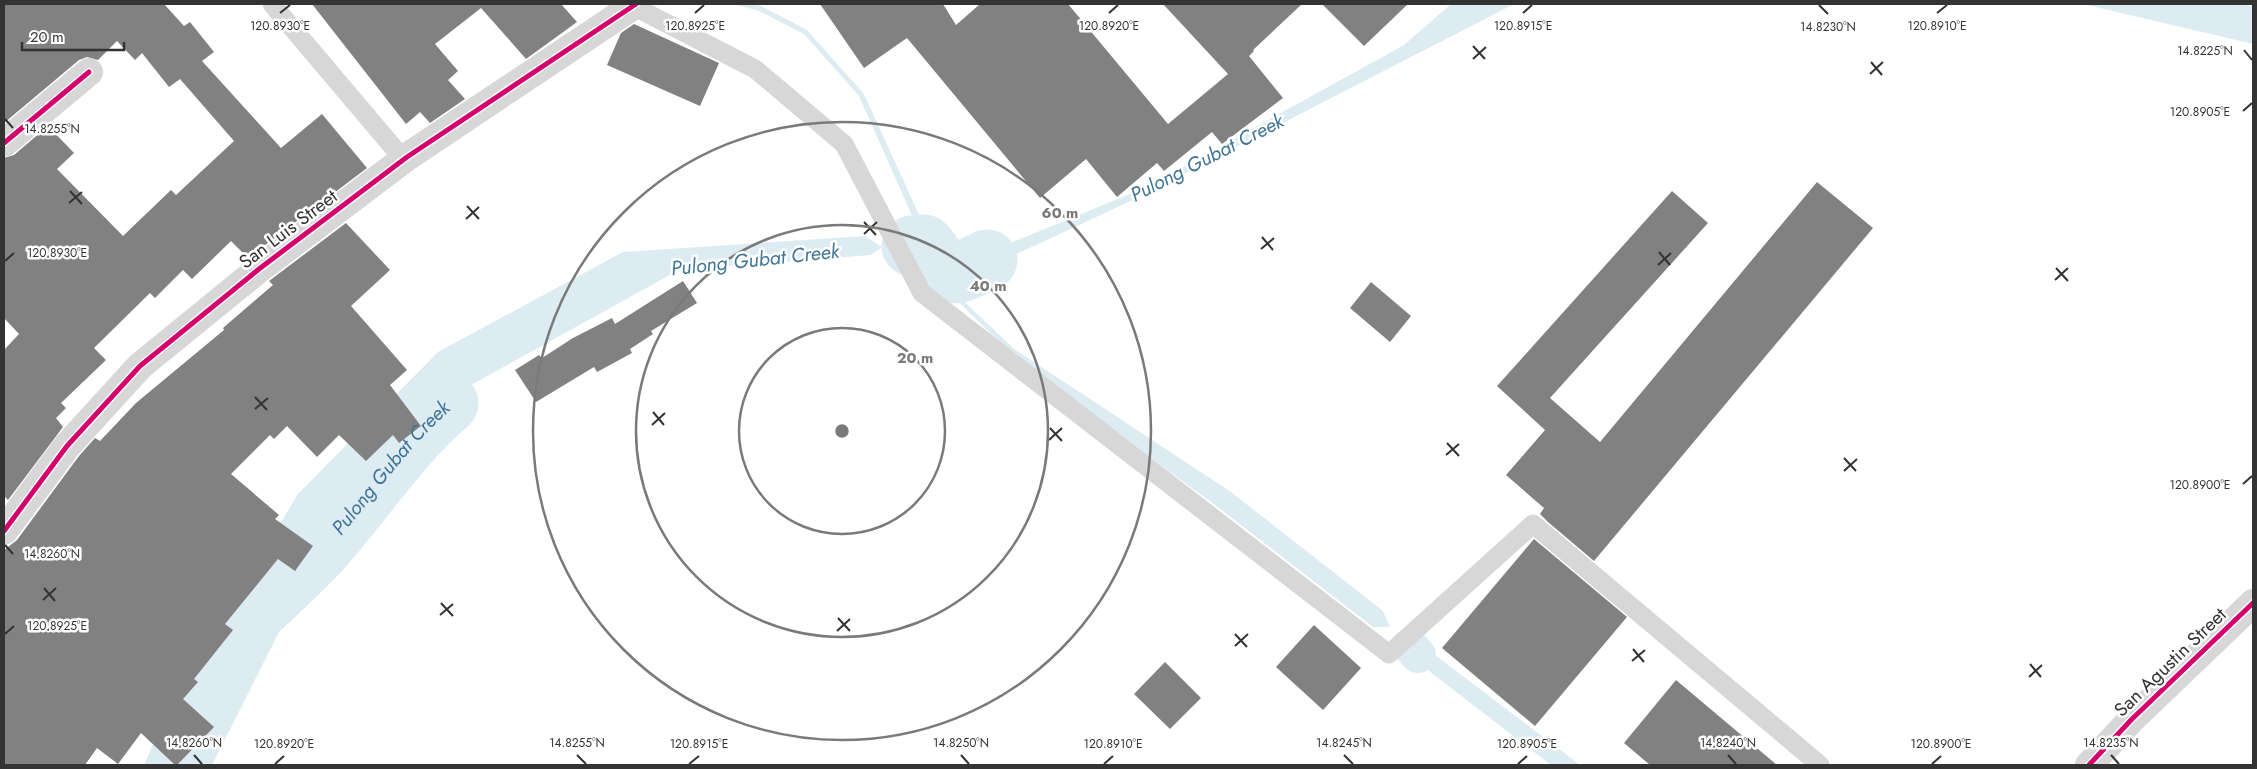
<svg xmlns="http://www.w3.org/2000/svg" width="2257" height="769" viewBox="0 0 2257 769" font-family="Jost,sans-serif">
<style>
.water{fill:#ddebf3}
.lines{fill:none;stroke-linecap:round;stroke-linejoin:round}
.canal{stroke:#ddebf3;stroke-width:36}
.river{stroke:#ddebf3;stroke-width:61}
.building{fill:#818181}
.service{stroke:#d7d7d7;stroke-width:19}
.minor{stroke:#d7d7d7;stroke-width:28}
.tertiary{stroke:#d7d7d7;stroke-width:28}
.cycleway-casing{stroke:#fff;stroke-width:8}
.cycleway{stroke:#d6006c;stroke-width:5}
.ticks{fill:none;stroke:#333;stroke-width:2}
.ring{fill:none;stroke:#7a7a7a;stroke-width:2.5}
.labels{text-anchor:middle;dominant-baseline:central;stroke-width:5;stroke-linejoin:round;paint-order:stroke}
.street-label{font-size:19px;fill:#333;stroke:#fff}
.water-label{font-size:20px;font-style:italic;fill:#3f7597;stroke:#fff}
.ticks-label{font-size:12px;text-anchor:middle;fill:#333;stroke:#fff;stroke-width:5;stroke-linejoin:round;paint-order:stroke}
.centre{fill:#7a7a7a;stroke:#fff;stroke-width:2.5}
.ring-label{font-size:15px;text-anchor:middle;font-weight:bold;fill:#7a7a7a;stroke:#fff;stroke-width:5;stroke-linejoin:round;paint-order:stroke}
</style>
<rect width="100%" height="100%" fill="#fff"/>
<g class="water">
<path d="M734 4H752L761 6 807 30 864 94 941 263 1008 244 1147 187 1404 45 1451 4H1514L1135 199 948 286 1014 349 1231 492 1383 611 1390 627H1373L1215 505 1019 361 938 282 927 255 918 246 921 236 859 96 804 34 759 11Z"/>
<path d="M2083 4H2243L2253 7V44Z"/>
<path d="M865 236 882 247 871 255 679 270 471 385 336 519 212 765H144L166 714 298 494 438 352 623 252Z"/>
<path d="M1418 655H1435L1580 765H1551L1429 671Z"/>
</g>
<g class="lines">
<path class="canal" d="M1410 646 1418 655"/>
<g class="river">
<path d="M912 246 924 245C932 252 935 264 943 270 954 279 976 265 987 260"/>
<path id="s1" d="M260 608C280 589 301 570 320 550 363 502 399 445 448 403"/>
</g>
</g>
<g class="building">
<path d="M4 4H164L184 26 190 22 214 52 202 61 281 148 322 114 367 168 248 258 231 241 192 279 183 270 155 298 150 293 94 348 106 360 61 403 66 408 56 418 63 427 8 500 4 496V350L19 334 4 318V158L14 155 48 126 74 153 57 169 123 236 171 190 176 195 234 141 180 79 169 87 142 53 135 60 117 41 98 60 87 57 79 60 4 123Z"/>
<path d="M312 4H561L577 22 526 59 481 8 435 44 458 71 448 80 465 99 430 123 420 112 406 124Z"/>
<path d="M820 4H943L956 25 980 4H1068L1168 124 1228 74 1163 4H1302L1253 50 1254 51 1249 56 1283 98 1222 144 1212 132 1164 171 1157 163 1117 197 1086 159 1040 198 907 38 864 68Z"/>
<path d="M1322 4H1408L1364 46Z"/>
<path d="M634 24 719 63 700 106 607 65 621 33Z"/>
<path d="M1817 182 1873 228 1594 561 1548 522 1540 514 1544 508 1506 475 1545 430 1497 386 1672 191 1708 223 1550 398 1600 442Z"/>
<path d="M346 223 390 270 351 306 407 370 390 385 421 426 399 443 393 435 366 461 339 435 317 457 287 426 274 439 270 435 231 474 279 515 275 519 313 546 295 571 278 559 225 624 233 630 194 679 198 682 183 699 214 727 177 765H175L141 733 118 764 97 748 85 765H4V550L17 540 79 456 95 438 100 441 136 403 224 330 223 328 273 285 269 281Z"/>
<path d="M683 281 697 303 651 331 653 334 630 349 632 353 597 372 594 367 536 402 515 370 539 355 542 358 573 338 612 318 615 324Z"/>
<path d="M1371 282 1411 316 1390 342 1350 308Z"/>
<path d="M1534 539 1627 617 1535 726 1442 648Z"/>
<path d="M1314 625 1361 668 1323 710 1276 667Z"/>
<path d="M1165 662 1201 698 1170 729 1134 694Z"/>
<path d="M1676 680 1777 765H1650L1624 743Z"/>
</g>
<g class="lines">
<g class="service">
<path d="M272 4 404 160"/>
<path d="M633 6 755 69 844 144 922 293 1389 654 1533 524 1820 765"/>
</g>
<g class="minor">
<path d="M4 143 89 72"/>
<path d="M2089 765 2132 719 2253 603"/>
</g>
<path class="tertiary" d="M4 531 67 446 140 366 259 269 407 157 636 4"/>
<g class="cycleway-casing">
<g id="cycleway">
<path d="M4 143 89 72"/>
<path d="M4 531 67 446 140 366 259 269 407 157 636 4"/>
<path d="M2089 765 2132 719 2253 603"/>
</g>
</g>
<use href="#cycleway" class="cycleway"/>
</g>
<path class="ticks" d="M1819 5 1828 14M280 13 290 5M695 13 704 5M1109 13 1118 5M1523 13 1532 5M1937 13 1947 5M1473 46 1485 59M2244 50 2252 60M1473 59 1486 47M1871 62 1882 75M1870 74 1883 62M2243 111 2252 103M5 119 13 128M70 191 82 204M69 203 82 192M467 206 479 219M466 219 479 207M864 222 876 235M864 234 877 222M1262 237 1273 250M1261 249 1274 238M1659 252 1670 265M5 261 14 253M1658 265 1671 253M2056 268 2068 281M2055 280 2068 268M255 397 267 410M255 409 268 398M653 412 664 425M652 425 665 413M1050 428 1062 441M1049 440 1062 428M1447 443 1459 456M1446 455 1459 444M1844 458 1856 471M1844 471 1857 459M2243 484 2252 476M5 545 13 554M44 588 55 601M43 600 56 588M441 603 453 616M440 615 453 604M838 618 850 631M837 631 850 619M5 634 14 626M1235 634 1247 647M1235 646 1248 634M1633 649 1644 662M1632 661 1645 650M2030 664 2041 677M2029 677 2042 665M194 755 202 764M577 755 586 764M961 755 969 764M1344 755 1353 764M1728 755 1736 764M2111 755 2119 764M275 764 284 756M689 764 699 756M1104 764 1113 756M1518 764 1527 756M1932 764 1941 756"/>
<g class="ring">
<circle cx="842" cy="431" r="103"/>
<circle cx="842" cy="431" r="206"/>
<circle cx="842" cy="431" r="309"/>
</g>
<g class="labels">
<g class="street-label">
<text transform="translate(288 229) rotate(-37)">San Luis Street</text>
<text transform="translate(2170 662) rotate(-44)">San Agustin Street</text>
</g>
<g class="water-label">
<text transform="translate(1207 158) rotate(-27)">Pulong Gubat Creek</text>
<text transform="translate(755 260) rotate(-6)">Pulong Gubat Creek</text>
<text stroke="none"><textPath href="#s1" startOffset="192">Pulong Gubat Creek</textPath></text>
</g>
</g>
<g class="ticks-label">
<text x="1109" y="30">120.8920°E</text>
<text x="1523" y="30">120.8915°E</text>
<text x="1937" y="30">120.8910°E</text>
<text x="280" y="30">120.8930°E</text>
<text x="695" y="30">120.8925°E</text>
<text x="1828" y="31">14.8230°N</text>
<text x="2205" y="55">14.8225°N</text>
<text x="2200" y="116">120.8905°E</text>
<text x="52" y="133">14.8255°N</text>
<text x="57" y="257">120.8930°E</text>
<text x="2200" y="489">120.8900°E</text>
<text x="52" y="558">14.8260°N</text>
<text x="57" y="630">120.8925°E</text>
<text x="194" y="747">14.8260°N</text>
<text x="577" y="747">14.8255°N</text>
<text x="961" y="747">14.8250°N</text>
<text x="1344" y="747">14.8245°N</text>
<text x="1728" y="747">14.8240°N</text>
<text x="2111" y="747">14.8235°N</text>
<text x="284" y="748">120.8920°E</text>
<text x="699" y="748">120.8915°E</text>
<text x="1113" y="748">120.8910°E</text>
<text x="1527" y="748">120.8905°E</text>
<text x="1941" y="748">120.8900°E</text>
</g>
<circle cx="842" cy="431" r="8" class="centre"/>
<g class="ring-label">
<text x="1060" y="218">60 m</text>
<text x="988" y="291">40 m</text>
<text x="915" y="363">20 m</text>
</g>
<rect width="2257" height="769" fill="none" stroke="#333333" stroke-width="10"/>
<path d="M22 42v8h102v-8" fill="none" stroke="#333333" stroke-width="2.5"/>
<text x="30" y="42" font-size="15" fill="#333333" stroke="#ffffff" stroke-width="4" paint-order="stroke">20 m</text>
</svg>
